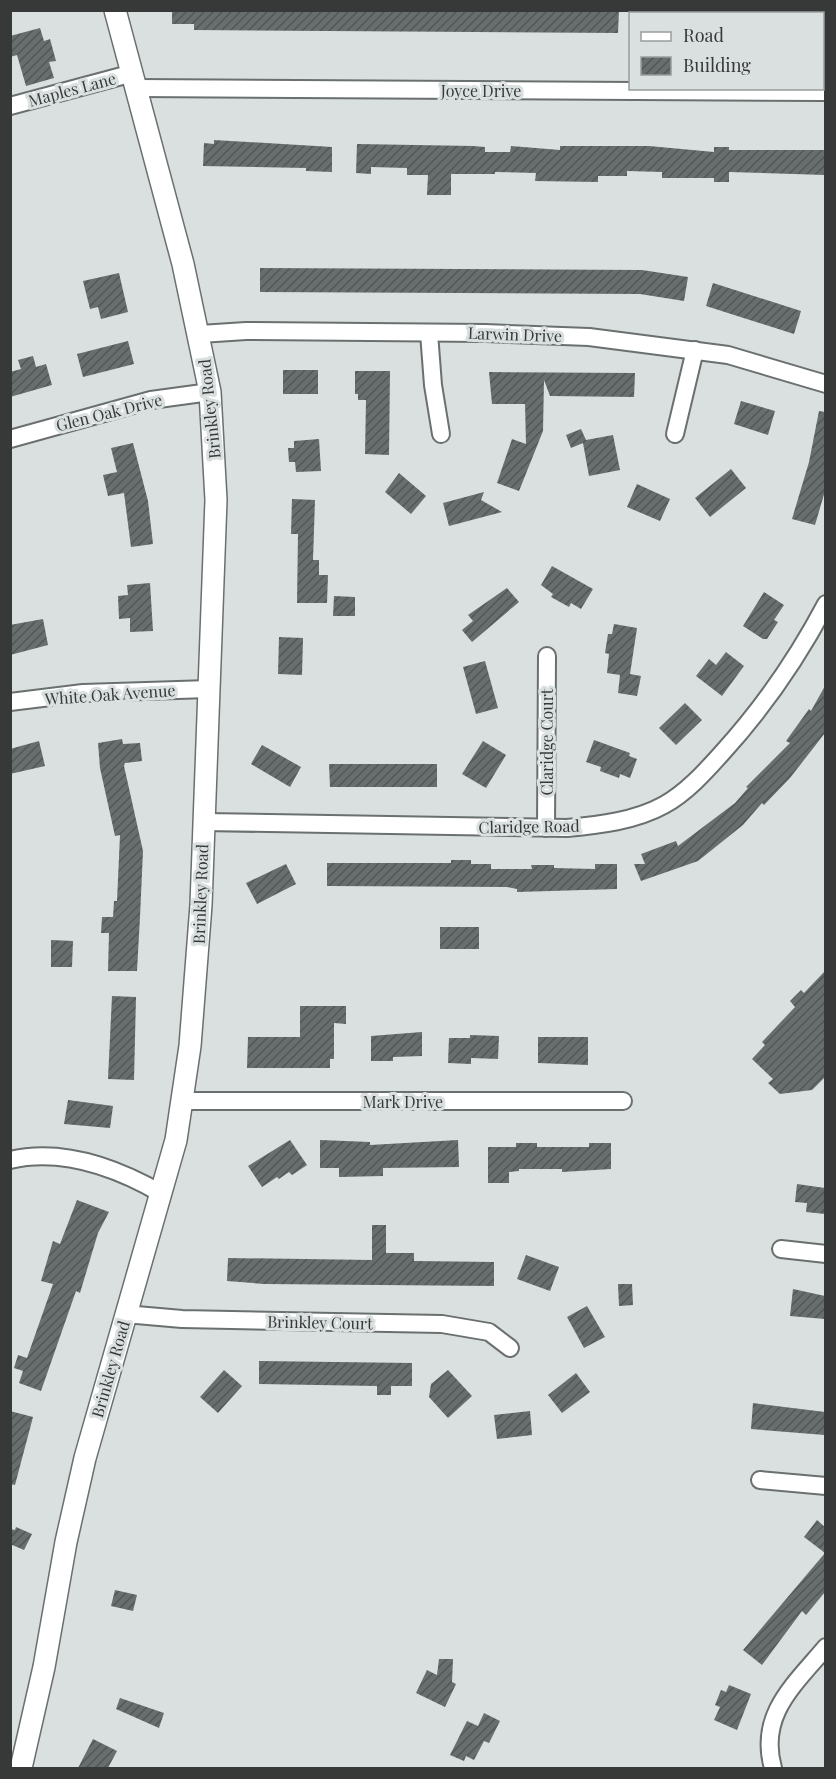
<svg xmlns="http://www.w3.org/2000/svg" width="836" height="1779" viewBox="0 0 836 1779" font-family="'Playfair Display',serif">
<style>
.building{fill:url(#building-hatch)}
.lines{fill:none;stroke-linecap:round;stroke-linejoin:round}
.minor-casing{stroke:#69706f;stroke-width:20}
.major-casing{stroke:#69706f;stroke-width:24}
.minor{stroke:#fff;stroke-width:16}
.major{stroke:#fff;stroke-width:21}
.labels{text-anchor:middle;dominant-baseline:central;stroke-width:6;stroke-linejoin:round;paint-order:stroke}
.street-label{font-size:16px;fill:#373939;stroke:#d9e0df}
</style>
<defs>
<pattern id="building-hatch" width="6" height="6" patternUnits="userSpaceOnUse" patternTransform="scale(1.5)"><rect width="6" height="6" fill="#676e6d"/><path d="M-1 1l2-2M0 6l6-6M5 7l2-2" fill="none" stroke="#515756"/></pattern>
</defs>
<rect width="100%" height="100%" fill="#d9e0df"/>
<g class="building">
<path d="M172 10H619L618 33 194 30V24H172Z"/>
<path d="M40 28 44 41 50 39 56 61 49 62 54 78 26 86 17 55 10 57V36Z"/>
<path d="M214 140 332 147V172L306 171V168L203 166 204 143 214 144Z"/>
<path d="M357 144 473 146 485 147V152H510L511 146 560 150V146H649L714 152V147H729V150H825V175L729 172V182H714V178H662V172L627 171V176H598V182L535 181 536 173 495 172V174H451V195H427L428 175H407V168L371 167V174L356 173Z"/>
<path d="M260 268 642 270 688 277 684 301 640 294 260 292Z"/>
<path d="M119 273 128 312 101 319 98 307 90 309 83 281Z"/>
<path d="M713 283 801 311 794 334 706 306Z"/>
<path d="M128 341 134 364 83 377 77 354Z"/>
<path d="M33 356 36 367 46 364 52 385 10 397V372L21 369 18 360Z"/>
<rect x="283" y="370" width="35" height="24"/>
<path d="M355 371H390L389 455 365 454 366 400H358V394H355Z"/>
<path d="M489 372 635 373 634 397 550 396 544 380 543 431 519 491 497 483 512 439 526 444 525 404H492Z"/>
<path d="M741 401 775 411 768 435 734 424Z"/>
<path d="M819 411 825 412V491L815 525 792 519 809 462Z"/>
<path d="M581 429 586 440 613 435 620 470 589 476 583 443 571 448 566 435Z"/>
<path d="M319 439 321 471 296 472 295 462H289L288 448H294V441Z"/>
<path d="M133 443 148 501 153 544 131 547 124 493 108 496 103 475 117 472 111 448Z"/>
<path d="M731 469 746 488 710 517 695 498Z"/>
<path d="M399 473 426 496 411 514 385 492Z"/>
<path d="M637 484 670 499 660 521 627 507Z"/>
<path d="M484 492 481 500 502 512 449 526 443 503Z"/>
<path d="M292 499 315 500 313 560H319V575H328L327 603H297L298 534H291Z"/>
<path d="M552 566 593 589 581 609 571 603 569 607 551 597 553 594 541 585Z"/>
<path d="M150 583 153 631 130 632V618L119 619 118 596 128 595 127 585Z"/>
<path d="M507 588 519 602 472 642 462 630 473 621 468 615Z"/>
<path d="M764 592 784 605 774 620 778 622 767 639H763L743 626Z"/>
<path d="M334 596 355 597V616H333Z"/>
<path d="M43 619 48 645 10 655V625Z"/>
<path d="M614 624 637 628 630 674 641 676 637 696 618 693 620 675 607 673 609 654 605 653 608 634H612Z"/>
<path d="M279 637 303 638 302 675 278 674Z"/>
<path d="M726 652 744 666 722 696 696 676 709 659 716 665Z"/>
<path d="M485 661 498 708 476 714 463 667Z"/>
<path d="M825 686V733L790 778 764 805 762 803 743 825 698 861 641 881 634 864H645L641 854 676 841 678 846 735 803 748 788 746 787 790 743 786 741 809 709 811 711Z"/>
<path d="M685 703 702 720 676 745 659 728Z"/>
<path d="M122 739 123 744 140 743 142 761 125 763 124 766 143 851 140 917 137 971H108L109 933H101L102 917H113L114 901H117L120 835 115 836 100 768 98 743Z"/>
<path d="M594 740 630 753 629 756 637 759 630 778 620 774 619 778 600 771 601 767 586 762Z"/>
<path d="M39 741 45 766 10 774V749Z"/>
<path d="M483 741 506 755 486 788 462 774Z"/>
<path d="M262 745 301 767 290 787 251 764Z"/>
<path d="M329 764H437V787H330Z"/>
<path d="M451 860H471V864H491V869H532L531 865H554V868L595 869V864H617V889L517 892V889L507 887 327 886V863H451Z"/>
<path d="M286 864 296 884 257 904 246 883Z"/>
<rect x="440" y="927" width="39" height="22"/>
<path d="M51 940 73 941 72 967H51Z"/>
<path d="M825 971V1077L812 1090 780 1094 768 1083 773 1079 752 1059 765 1045 762 1042 795 1007 790 1001 801 990 804 993Z"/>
<path d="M112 996 136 997 134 1080 108 1079Z"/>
<path d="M300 1006H346V1024L334 1023V1059H330V1068H247L248 1037H300Z"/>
<path d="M422 1032V1056L393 1057V1061H371V1036Z"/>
<path d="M470 1035 499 1036 498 1059 471 1058V1064L448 1063 449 1038H470Z"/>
<path d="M538 1037H588V1065L538 1063Z"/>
<path d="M68 1100 113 1106 110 1128 64 1124Z"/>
<path d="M290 1140 307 1165 292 1175 289 1172 279 1179 277 1177 262 1187 248 1166Z"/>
<path d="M320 1140 370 1142V1145L458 1140 459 1167 383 1168V1176L339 1177V1168H320Z"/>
<path d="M516 1143H537V1147H589V1143H611V1169L562 1172V1169H519V1171L509 1172V1183H488V1147H516Z"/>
<path d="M797 1184 825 1188V1214L806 1212 807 1203 795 1202Z"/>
<path d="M77 1200 109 1212 98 1233 80 1293 76 1291 41 1391 19 1383 23 1371 14 1368 18 1355 27 1358 53 1284 41 1281 53 1241 60 1244Z"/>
<path d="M372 1225H386V1253H414V1261L494 1262V1286L264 1284 227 1281 228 1258 372 1260Z"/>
<path d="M526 1255 559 1267 550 1291 517 1279Z"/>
<path d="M618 1284H632L633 1305 619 1306Z"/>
<path d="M793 1289 825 1296V1319L790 1316Z"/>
<path d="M587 1306 605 1337 584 1348 567 1317Z"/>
<path d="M259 1361 412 1363V1386H391V1395H377V1386L259 1384Z"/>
<path d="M224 1370 242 1386 218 1413 200 1397Z"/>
<path d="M448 1370 472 1396 448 1418 429 1397 431 1384Z"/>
<path d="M576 1373 590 1392 562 1413 548 1395Z"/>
<path d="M753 1403 825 1412V1435L751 1429Z"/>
<path d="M10 1411 33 1417 15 1485 10 1484Z"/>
<path d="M530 1411 532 1435 497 1439 494 1415Z"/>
<path d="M817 1520 825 1527V1592L806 1615 802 1611 762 1665 743 1650 825 1553 804 1537Z"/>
<path d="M16 1527 32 1534 24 1550 10 1544V1529L15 1530Z"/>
<path d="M115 1590 137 1595 133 1611 111 1606Z"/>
<path d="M439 1659H453L452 1682 456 1684 445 1707 416 1693 427 1670 437 1675Z"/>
<path d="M729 1685 751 1694 737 1730 714 1720 720 1707 715 1705 721 1690 726 1692Z"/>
<path d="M120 1698 164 1713 159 1728 116 1709Z"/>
<path d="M484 1713 500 1721 489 1743 484 1741 474 1760 466 1756 464 1761 450 1755 467 1721 478 1726Z"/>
<path d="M93 1739 117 1751 108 1768H78Z"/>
</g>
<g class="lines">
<g class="minor-casing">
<g id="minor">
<path d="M137 88 826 92"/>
<path d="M10 106 133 73"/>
<path d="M429 333 433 385 441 434"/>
<path d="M200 334 246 331 485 333 589 337 728 355 826 384"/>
<path d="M675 434 695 350"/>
<path d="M10 439 151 400 210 392"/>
<path d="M10 702 83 693 209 689"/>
<path d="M203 822 567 828C599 825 635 821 664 805 686 793 705 772 722 753 763 708 797 659 826 604"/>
<path d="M546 828 547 656"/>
<path d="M183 1101H623"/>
<path d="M10 1160C62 1148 117 1168 162 1194"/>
<path d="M781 1249 826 1254"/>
<path d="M125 1314 182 1319 442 1324 489 1332 510 1348"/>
<path d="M760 1480 826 1486"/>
<path d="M773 1768C758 1715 794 1685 826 1647"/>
</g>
</g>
<g class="major-casing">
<path id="major" d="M21 1768 44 1667 66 1542 85 1458 176 1140 190 1046 201 905 216 500 210 392 183 264 115 10"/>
</g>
<use href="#minor" class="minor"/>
<use href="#major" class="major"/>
</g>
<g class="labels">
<g class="street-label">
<text transform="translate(72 89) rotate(-15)">Maples Lane</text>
<text x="481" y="90">Joyce Drive</text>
<text transform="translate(515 334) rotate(2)">Larwin Drive</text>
<text transform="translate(209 409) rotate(-96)">Brinkley Road</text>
<text transform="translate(109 412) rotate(-14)">Glen Oak Drive</text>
<text transform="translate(110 694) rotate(-4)">White Oak Avenue</text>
<text transform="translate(546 742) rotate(-90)">Claridge Court</text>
<text transform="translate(529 826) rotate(-1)">Claridge Road</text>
<text transform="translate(200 894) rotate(-88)">Brinkley Road</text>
<text x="403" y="1101">Mark Drive</text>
<text transform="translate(320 1322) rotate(1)">Brinkley Court</text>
<text transform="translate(110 1369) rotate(-74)">Brinkley Road</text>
</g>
</g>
<rect width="836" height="1779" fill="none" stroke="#373939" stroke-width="24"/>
<rect x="629" y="12" width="195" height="78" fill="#d9e0df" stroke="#989d9d" stroke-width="1.5"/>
<rect x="641" y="32" width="30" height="9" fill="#ffffff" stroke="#989d9d" stroke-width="1.5"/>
<text x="683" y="42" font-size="18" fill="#373939">Road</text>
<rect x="641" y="57" width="30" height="18" fill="url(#building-hatch)" stroke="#989d9d" stroke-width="1.5"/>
<text x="683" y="72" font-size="18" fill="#373939">Building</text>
</svg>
